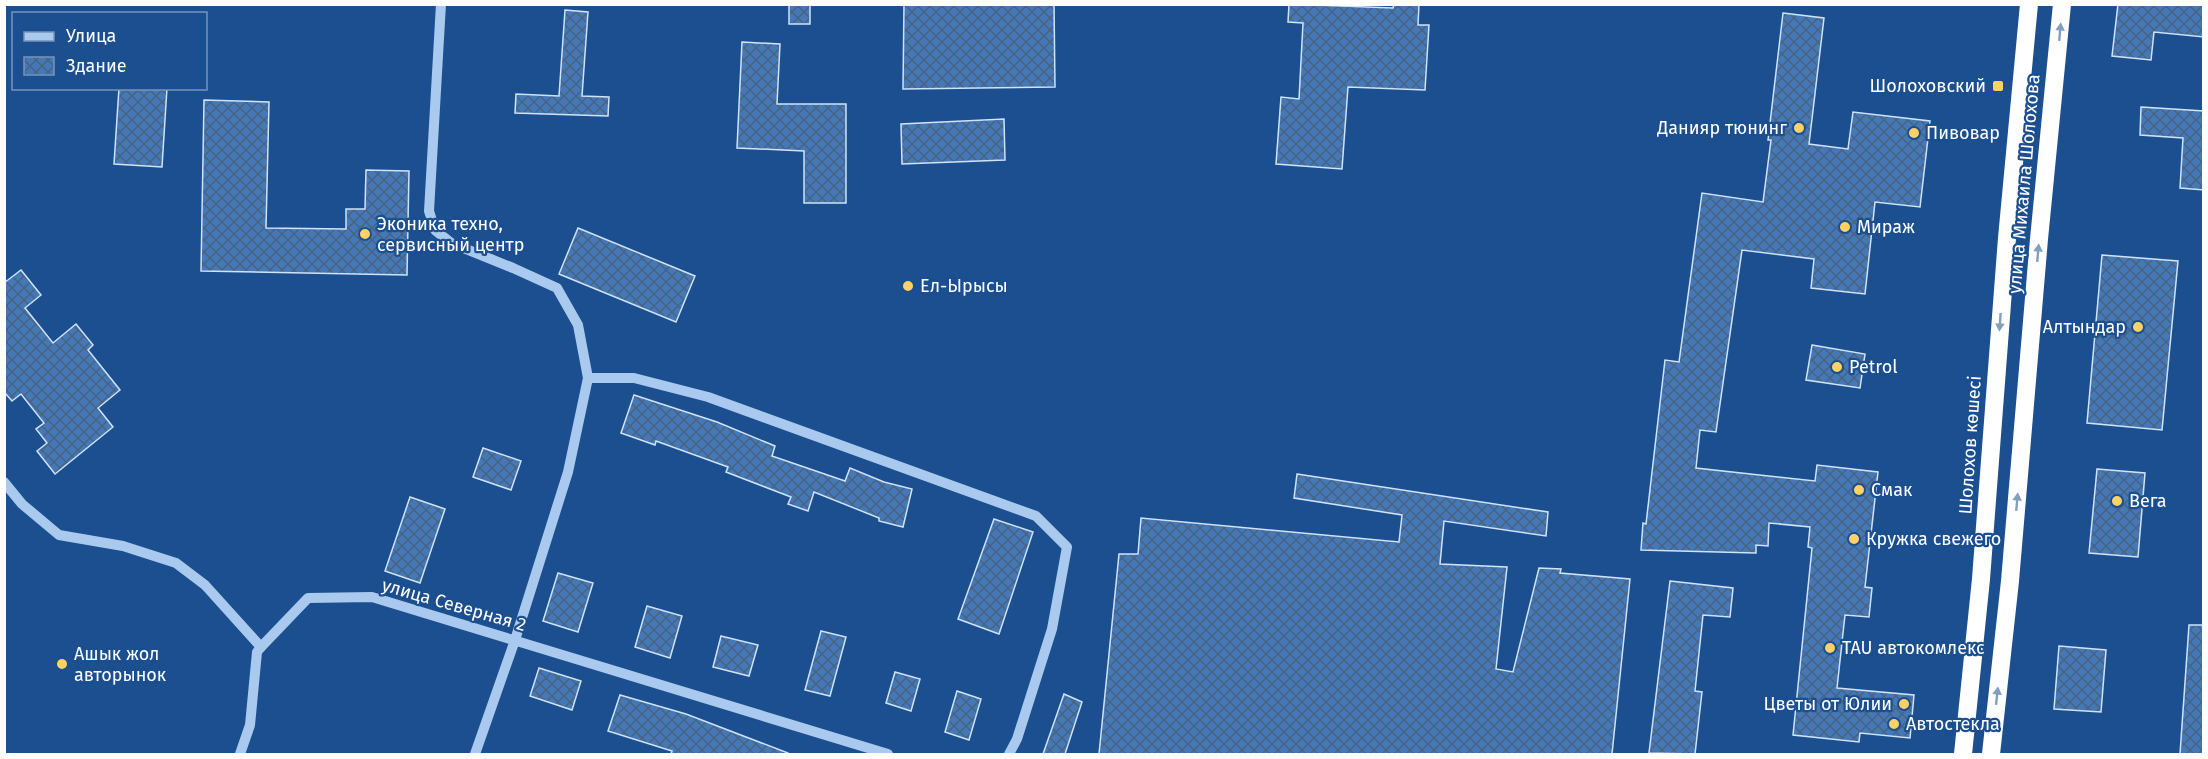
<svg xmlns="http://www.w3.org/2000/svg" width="2208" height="759" viewBox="0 0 2208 759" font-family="'Fira Sans',sans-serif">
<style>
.building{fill:url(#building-cross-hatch);stroke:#cfe3fa;stroke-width:1.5}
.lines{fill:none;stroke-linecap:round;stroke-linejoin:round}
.minor{stroke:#a9c9ee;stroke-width:10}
.highway{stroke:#fff;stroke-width:18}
.oneway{fill:#829ec1}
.poi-dot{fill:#ffd166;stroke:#1b4f8f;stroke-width:2}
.labels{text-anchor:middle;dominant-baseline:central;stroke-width:4.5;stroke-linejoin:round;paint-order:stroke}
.poi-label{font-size:18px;fill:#fff;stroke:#1b4f8f;text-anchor:start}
.street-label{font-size:18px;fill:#fff;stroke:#1b4f8f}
</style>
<defs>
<pattern id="building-cross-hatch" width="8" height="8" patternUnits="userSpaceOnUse" patternTransform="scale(1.5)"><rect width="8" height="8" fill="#4478b7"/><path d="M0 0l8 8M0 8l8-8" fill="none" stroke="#486282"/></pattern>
</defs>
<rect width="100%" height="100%" fill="#1b4f8f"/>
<g class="building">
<rect x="789" y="4" width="21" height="20"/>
<path d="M904 4H1054L1055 87 903 89Z"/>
<path d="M1289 4 1393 8 1394 4H1419L1418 25H1429L1425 90 1348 87 1342 169 1276 164 1281 97 1299 99 1303 23 1288 22Z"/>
<path d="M2118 4H2204V37L2154 32 2151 60 2112 56Z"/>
<path d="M565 10 588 12 582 96 609 97 608 116 515 113 516 94 559 96Z"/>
<path d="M1783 13 1824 18 1809 144 1848 149 1853 112 1930 121 1920 207 1875 202 1865 294 1811 288 1814 259 1742 250 1716 432 1700 430 1696 468 1815 481 1817 465 1878 472 1865 587 1872 588 1869 617 1845 615 1837 688 1914 695 1910 738 1860 733 1859 742 1793 735 1812 548 1808 547 1810 527 1769 523 1768 546 1756 545V553L1641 550 1643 523 1646 524 1665 360 1679 362 1702 193 1763 202 1771 140H1768Z"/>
<path d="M742 42 780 44 777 104H846V203H804V151L737 148Z"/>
<path d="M119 88H167L162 167 114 164Z"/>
<path d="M204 100 269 102 266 228 346 229V209H365L366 170 409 171 407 275 201 271Z"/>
<path d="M2141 107 2204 111V190L2180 188 2183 138 2140 135Z"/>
<path d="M1004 119 1005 160 902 164 901 124Z"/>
<path d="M578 228 695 276 676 322 559 274Z"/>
<path d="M2102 255 2178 261 2162 430 2087 423Z"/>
<path d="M21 270 41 295 25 308 53 343 76 324 93 345 88 350 120 390 98 408 113 427 55 474 37 451 47 443 36 429 44 423 21 394 12 401 4 392V283Z"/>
<path d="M1812 345 1865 354 1860 388 1806 380Z"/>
<path d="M634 395 717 422 775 446 772 456 845 481 850 468 884 482 912 489 903 527 879 521V518L814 492 808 511 788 504 791 497 726 472 728 467 656 441 655 445 621 433Z"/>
<path d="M483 448 521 461 511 490 473 477Z"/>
<path d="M2097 469 2145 473 2138 557 2089 553Z"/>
<path d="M1297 474 1548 512 1546 536 1444 521 1440 564 1507 567 1496 669 1513 672 1539 568 1561 569 1560 573 1630 579 1612 754H1099L1119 554H1138L1141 518 1399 542 1402 515 1294 498Z"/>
<path d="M410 497 445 509 420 583 385 571Z"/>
<path d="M994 519 1033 532 999 634 958 619Z"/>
<path d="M558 573 593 583 578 632 543 621Z"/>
<path d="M1670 581 1733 588 1730 617 1703 615 1695 691 1702 692 1695 754 1649 753Z"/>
<path d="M647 606 682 616 670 658 635 647Z"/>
<path d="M2189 625H2204V754H2180Z"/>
<path d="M821 631 846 637 830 696 805 690Z"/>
<path d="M721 636 758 645 749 676 713 667Z"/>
<path d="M2059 646 2106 650 2101 712 2054 709Z"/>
<path d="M539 668 581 681 572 710 530 696Z"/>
<path d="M895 672 920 679 911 711 886 703Z"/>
<path d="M957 691 981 699 969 740 945 732Z"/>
<path d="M1064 694 1082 702 1065 754H1043Z"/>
<path d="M620 695 686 714 788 753V754H671L672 751 608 731Z"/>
</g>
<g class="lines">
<g class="minor">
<path d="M441 4 429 211 435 230 451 243 513 268 557 288 578 325 588 378"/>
<path d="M4 482 22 504 59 535 123 546 176 563 205 585 261 647 308 598 372 597 888 754"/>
<path d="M240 754 250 725 257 652 261 647"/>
<path d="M475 754 515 640 568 472 588 378H634L708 397 1036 516 1067 547 1052 629 1017 739 1009 754"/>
</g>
<g class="highway">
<path d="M1963 754 1981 579 2007 238 2029 4"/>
<path d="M1991 754 2010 581 2039 239 2062 4"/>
</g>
</g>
<defs><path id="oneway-solid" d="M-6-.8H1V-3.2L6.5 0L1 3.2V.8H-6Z" transform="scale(1.5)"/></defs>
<g class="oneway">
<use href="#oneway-solid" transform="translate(2060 32) rotate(-85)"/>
<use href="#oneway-solid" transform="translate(2038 253) rotate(-85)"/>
<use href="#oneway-solid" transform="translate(2000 322) rotate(94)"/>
<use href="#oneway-solid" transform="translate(2017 502) rotate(-85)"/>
<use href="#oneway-solid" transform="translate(1997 696) rotate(-84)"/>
</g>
<g class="poi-dot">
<rect x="1992" y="80" width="12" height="12" rx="3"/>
<circle cx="1799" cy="128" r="6"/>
<circle cx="1914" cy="133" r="6"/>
<circle cx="1845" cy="227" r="6"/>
<circle cx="365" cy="234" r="6"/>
<circle cx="908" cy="286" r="6"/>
<circle cx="2138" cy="327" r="6"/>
<circle cx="1837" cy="367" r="6"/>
<circle cx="1859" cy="490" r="6"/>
<circle cx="2117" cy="501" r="6"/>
<circle cx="1854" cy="539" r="6"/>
<circle cx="1830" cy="648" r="6"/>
<circle cx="62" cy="664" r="6"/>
<circle cx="1904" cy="704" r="6"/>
<circle cx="1894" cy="724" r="6"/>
</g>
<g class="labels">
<g class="poi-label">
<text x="1986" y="86" text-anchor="end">Шолоховский</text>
<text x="1787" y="128" text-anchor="end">Данияр тюнинг</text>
<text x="1926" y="133">Пивовар</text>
<text x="377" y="224">Эконика техно,<tspan x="377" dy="21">сервисный центр</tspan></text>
<text x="1857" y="227">Мираж</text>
<text x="920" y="286">Ел-Ырысы</text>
<text x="2126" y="327" text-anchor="end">Алтындар</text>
<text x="1849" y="367">Petrol</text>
<text x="1871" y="490">Смак</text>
<text x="2129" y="501">Вега</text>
<text x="1866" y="539">Кружка свежего</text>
<text x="1842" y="648">TAU автокомлекс</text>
<text x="74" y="654">Ашык жол<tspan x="74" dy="21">авторынок</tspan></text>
<text x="1892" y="704" text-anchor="end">Цветы от Юлии</text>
<text x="1906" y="724">Автостекла</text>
</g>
<g class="street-label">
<text transform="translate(2024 184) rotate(-85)">улица Михаила Шолохова</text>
<text transform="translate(1970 445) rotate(-86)">Шолохов көшесі</text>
<text transform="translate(454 605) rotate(16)">улица Северная 2</text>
</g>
</g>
<rect width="2208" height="759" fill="none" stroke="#ffffff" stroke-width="12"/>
<rect x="12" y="12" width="195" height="78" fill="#1b4f8f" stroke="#7695bc" stroke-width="1.5"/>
<rect x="24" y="32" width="30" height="9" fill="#a9c9ee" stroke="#7695bc" stroke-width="1.5"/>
<text x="66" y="42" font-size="18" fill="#ffffff">Улица</text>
<rect x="24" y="57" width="30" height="18" fill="url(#building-cross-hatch)" stroke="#7695bc" stroke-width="1.5"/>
<text x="66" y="72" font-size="18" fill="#ffffff">Здание</text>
</svg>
